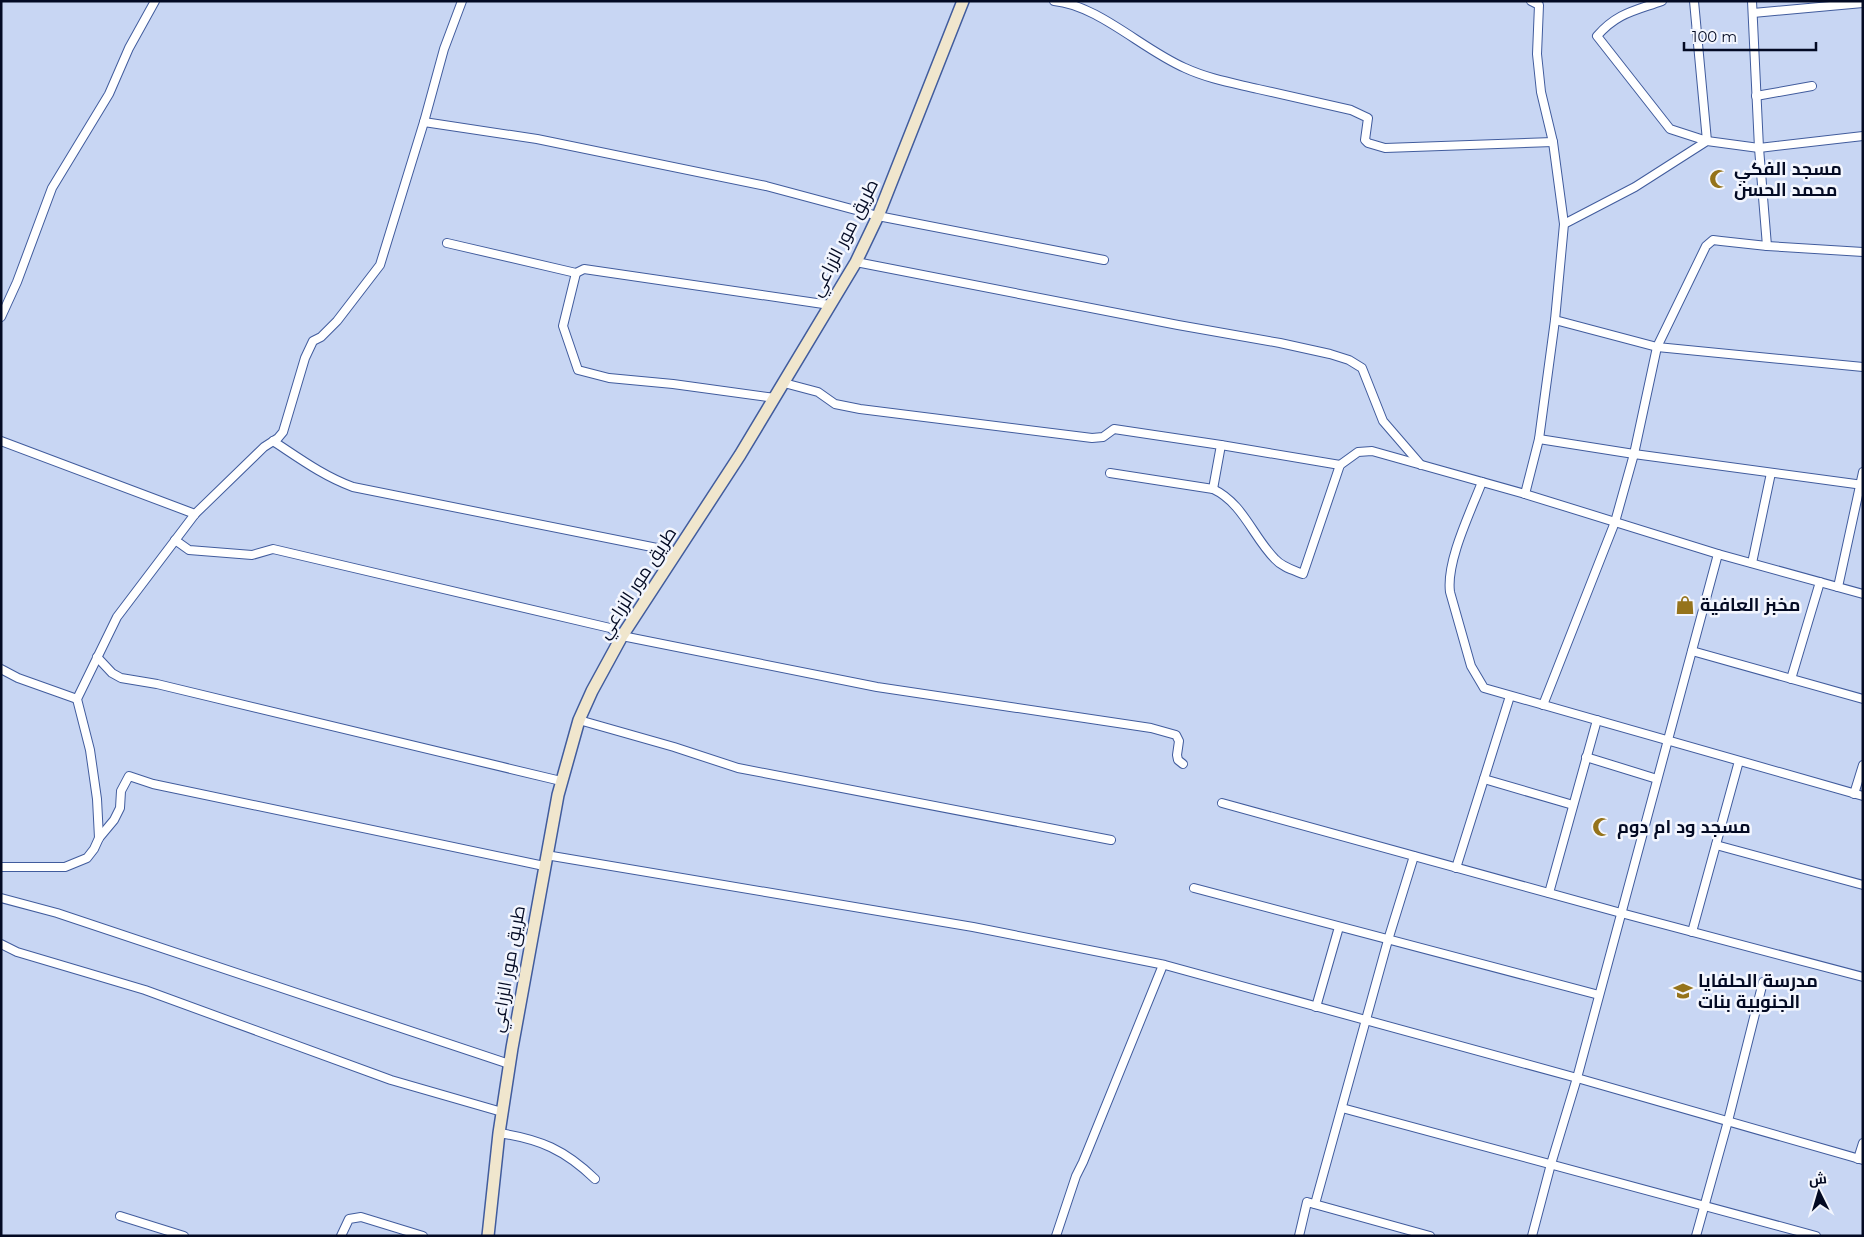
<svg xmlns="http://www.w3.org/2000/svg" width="1864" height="1237" viewBox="0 0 1864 1237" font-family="Montserrat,Cairo,sans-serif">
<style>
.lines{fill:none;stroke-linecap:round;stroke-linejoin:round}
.street-casing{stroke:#415c9d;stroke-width:10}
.secondary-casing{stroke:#415c9d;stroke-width:14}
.street{stroke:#fff;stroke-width:8}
.secondary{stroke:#f0e6cd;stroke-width:11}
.labels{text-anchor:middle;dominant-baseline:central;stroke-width:5;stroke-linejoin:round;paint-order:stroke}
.poi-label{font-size:18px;font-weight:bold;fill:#030a23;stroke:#f3f6fe;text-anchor:start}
.street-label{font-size:18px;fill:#030a23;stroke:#f3f6fe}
</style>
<rect width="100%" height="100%" fill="#c8d6f3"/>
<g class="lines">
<g class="street-casing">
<g id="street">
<path d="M1054 1C1098 5 1143 50 1185 68 1209 79 1233 83 1258 89 1289 96 1320 103 1351 110L1368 118 1365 140 1368 143 1385 148 1553 142"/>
<path d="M1531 1 1539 5 1537 54 1541 92 1553 142 1564 224"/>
<path d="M1662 1C1634 11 1617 13 1597 36L1670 129 1707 141 1694 1"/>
<path d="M1752 1 1759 148 1767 246"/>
<path d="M1753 13 1863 3"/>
<path d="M1756 96 1812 86"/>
<path d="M424 122 537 139 766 186 878 216 1104 260"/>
<path d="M447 243 576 273 584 269 830 305"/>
<path d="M856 262 1178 325 1280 343 1330 354 1349 360 1362 368 1383 421 1421 465"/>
<path d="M576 273 563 326 578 370 609 378 673 384 775 398"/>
<path d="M1 317 17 282 52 188 109 94 129 48 155 1"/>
<path d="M1555 320 1657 347 1863 367"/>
<path d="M784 383 818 392 835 404 860 409 1092 438 1103 437 1114 429 1221 445 1340 465"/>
<path d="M1539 439 1634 454 1863 485"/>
<path d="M1 441 195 514"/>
<path d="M273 441C299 458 323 476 353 487L677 552"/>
<path d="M1110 473 1213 489C1243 503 1253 537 1275 559 1282 567 1293 570 1303 574L1340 465 1358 452 1372 451 1525 494 1718 554 1863 594"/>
<path d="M1482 482C1471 511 1446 561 1450 592L1471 666 1484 688 1863 796"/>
<path d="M1213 489 1221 445"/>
<path d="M1525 494 1539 439 1555 320 1564 224 1635 187 1707 141 1759 148 1863 136"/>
<path d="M175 540 189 550 252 555 273 549 610 628 622 636 877 687 1151 728 1176 735 1179 741 1177 755 1178 760 1183 764"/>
<path d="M1752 563 1771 473"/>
<path d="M1838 587 1863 472"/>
<path d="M1692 651 1863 699"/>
<path d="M97 657 112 673 121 678 157 684 561 781"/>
<path d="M1 669 18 678 77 699"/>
<path d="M1791 679 1820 582"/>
<path d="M1543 705 1615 522 1634 454 1657 347 1706 246 1713 240 1721 241 1767 246 1863 252"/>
<path d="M579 720 674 747 738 768 1111 840"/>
<path d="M1586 757 1657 779"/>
<path d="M1484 779 1573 805"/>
<path d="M1854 794 1863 765"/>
<path d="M1222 803 1621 913 1863 977"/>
<path d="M99 838 97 799 90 750 77 699 117 617 195 514 264 447 278 438 283 432 305 358 313 341 321 337 337 321 380 265 424 122 444 49 462 1"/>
<path d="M1716 845 1863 885"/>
<path d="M546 855 973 927 1165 965 1577 1078 1863 1160"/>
<path d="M1 867H65L87 858 94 849 99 838 114 820 120 808 121 791 129 776 153 784 544 866"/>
<path d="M1456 868 1510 696"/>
<path d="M1194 888 1599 995"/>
<path d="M1549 893 1597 720"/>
<path d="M1 898 57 913 509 1064"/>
<path d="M1692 932 1739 761"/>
<path d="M1 944 17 952 145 990 391 1080 502 1112"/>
<path d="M1316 1007 1339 927"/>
<path d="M1342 1108 1816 1236"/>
<path d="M499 1133C540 1139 565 1150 595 1179"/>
<path d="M1858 1159 1863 1143"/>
<path d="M1315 1204 1388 940 1414 856"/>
<path d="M120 1216 184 1236"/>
<path d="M341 1236 349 1219 361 1217 423 1236"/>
<path d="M1056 1236 1076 1176 1083 1162 1163 965"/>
<path d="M1299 1236 1307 1202 1430 1236"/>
<path d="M1532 1236 1551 1164 1577 1078 1718 554"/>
<path d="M1696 1236 1728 1121 1763 982"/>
</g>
</g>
<g class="secondary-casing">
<path id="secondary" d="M488 1236 499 1133 512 1048 558 795 579 720 592 691 622 636 740 455 856 262 878 216 963 1"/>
</g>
<use href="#street" class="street"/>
<use href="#secondary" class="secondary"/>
</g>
<defs>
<g id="mosque-bare" transform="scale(1.5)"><path d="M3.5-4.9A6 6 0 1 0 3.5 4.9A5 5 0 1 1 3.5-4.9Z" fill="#95731b" stroke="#f3f6fe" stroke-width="2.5" paint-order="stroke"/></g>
<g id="shop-bare" transform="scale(1.5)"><path d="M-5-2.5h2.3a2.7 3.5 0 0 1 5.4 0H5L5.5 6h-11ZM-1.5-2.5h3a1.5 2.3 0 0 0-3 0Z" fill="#95731b" stroke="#f3f6fe" stroke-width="2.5" paint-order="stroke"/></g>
<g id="school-bare" transform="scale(1.5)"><path d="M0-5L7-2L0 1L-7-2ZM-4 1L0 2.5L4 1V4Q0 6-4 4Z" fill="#95731b" stroke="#f3f6fe" stroke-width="2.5" paint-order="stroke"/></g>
</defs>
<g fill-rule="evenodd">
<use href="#mosque-bare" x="1719" y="179"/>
<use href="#shop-bare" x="1685" y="605"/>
<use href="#mosque-bare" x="1602" y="827"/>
<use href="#school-bare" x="1683" y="991"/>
</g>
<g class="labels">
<g class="poi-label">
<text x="1734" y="169">مسجد الفكي<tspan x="1734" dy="21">محمد الحسن</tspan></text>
<text x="1700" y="605">مخبز العافية</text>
<text x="1617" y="827">مسجد ود ام دوم</text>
<text x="1698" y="981">مدرسة الحلفايا<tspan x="1698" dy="21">الجنوبية بنات</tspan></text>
</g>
<g class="street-label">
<text transform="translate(844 238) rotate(-63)">طريق مور الزراعي</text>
<text transform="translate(637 583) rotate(-57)">طريق مور الزراعي</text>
<text transform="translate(508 969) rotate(-80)">طريق مور الزراعي</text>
</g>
</g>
<rect width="1864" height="1237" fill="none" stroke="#030a23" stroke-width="5"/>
<g transform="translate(1819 1192) rotate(355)" stroke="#f3f6fe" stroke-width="4" paint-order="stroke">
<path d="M0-4L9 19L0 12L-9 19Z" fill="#030a23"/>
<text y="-8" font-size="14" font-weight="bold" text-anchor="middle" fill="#030a23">ش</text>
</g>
<path d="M1684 42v8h132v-8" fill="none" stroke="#030a23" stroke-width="2.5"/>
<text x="1692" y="42" font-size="15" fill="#030a23" stroke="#f3f6fe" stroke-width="4" paint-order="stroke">100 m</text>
</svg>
